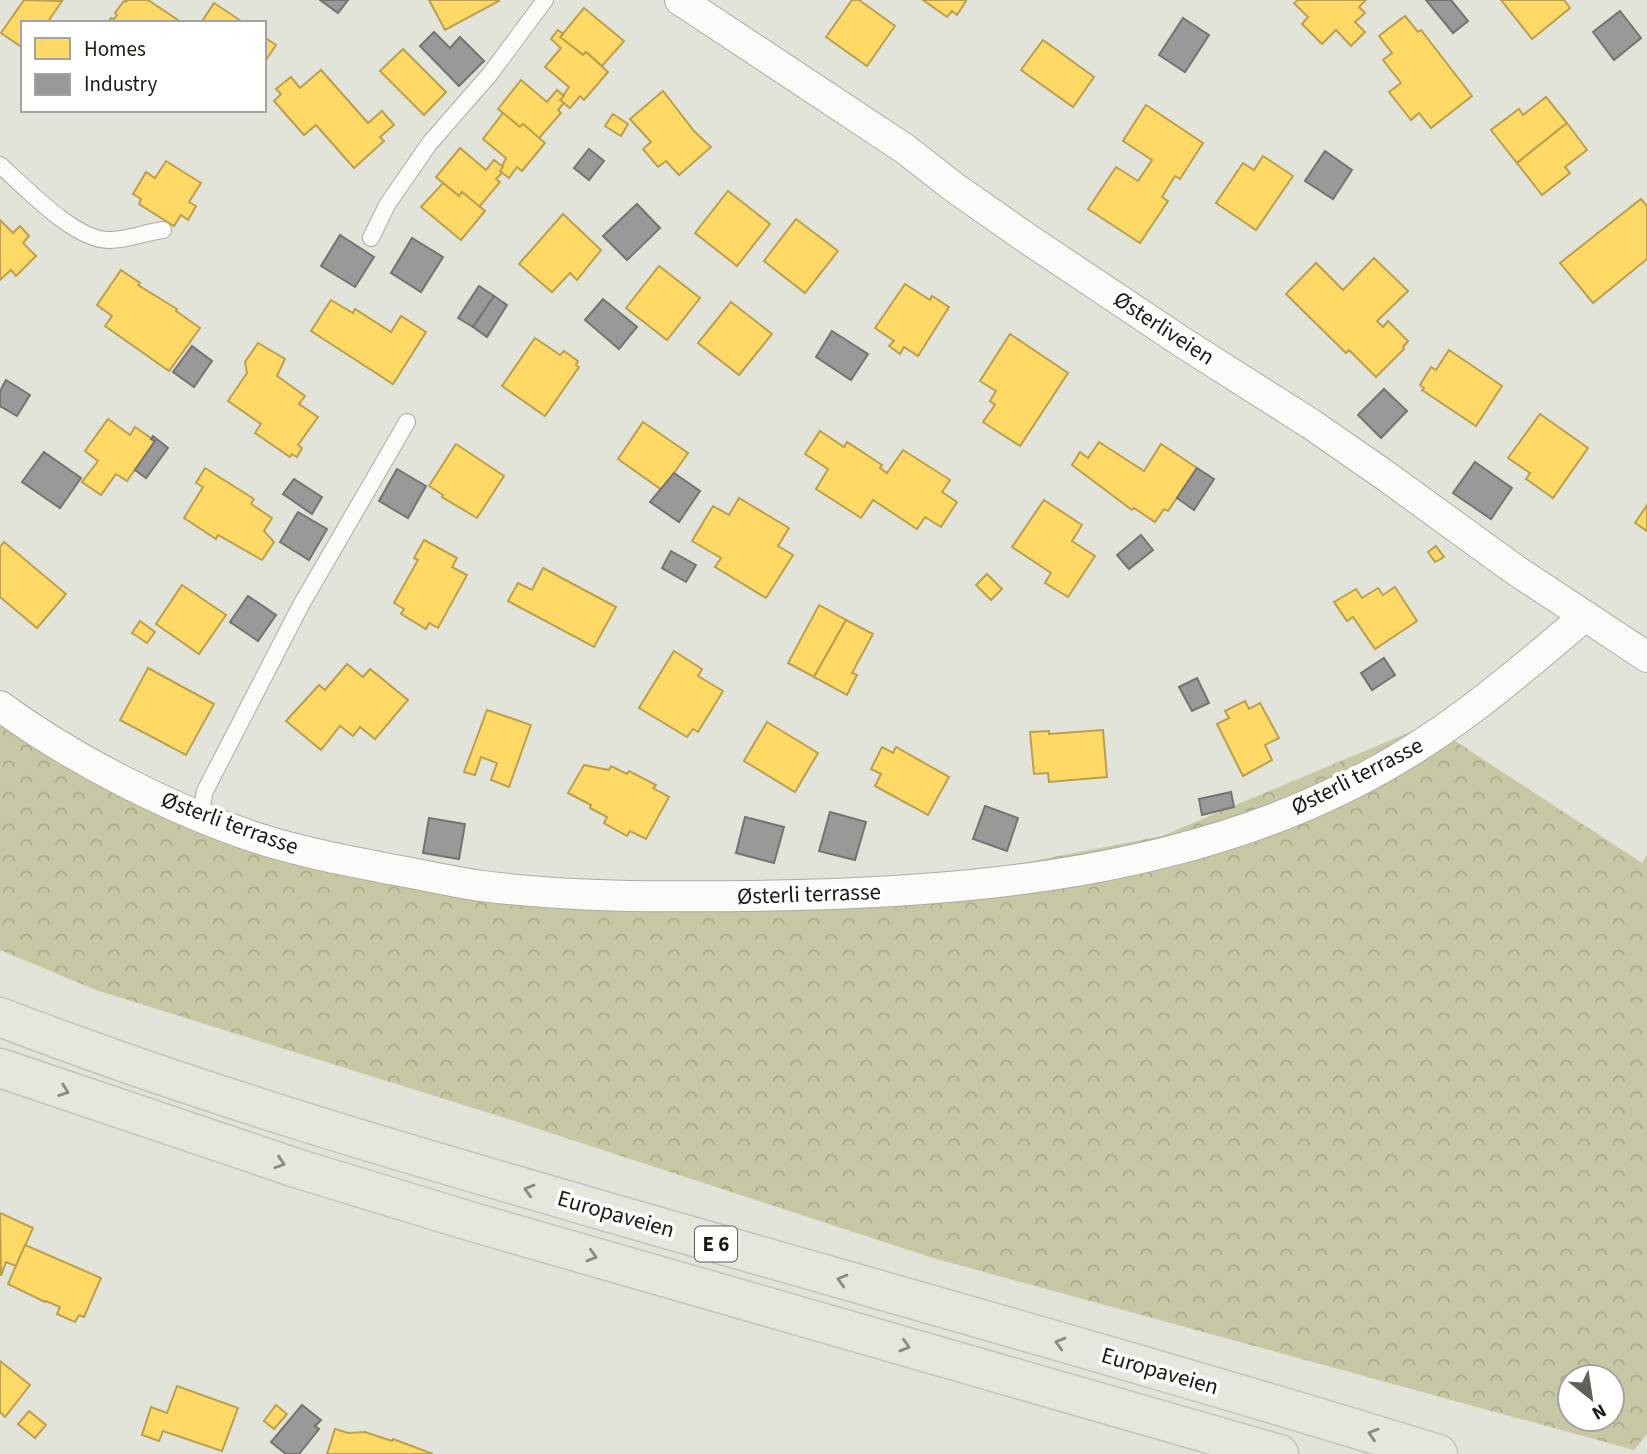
<svg xmlns="http://www.w3.org/2000/svg" width="1647" height="1454" viewBox="0 0 1647 1454" font-family="'Source Sans 3',sans-serif">
<style>
.forest{fill:url(#forest-crowns);fill-rule:evenodd}
.homes{fill:#ffd966;stroke:#baa04d;stroke-width:2}
.industry{fill:#999;stroke:#737371;stroke-width:2}
.lines{fill:none;stroke-linecap:round;stroke-linejoin:round}
.service-casing{stroke:#acaca5;stroke-width:18}
.minor-casing{stroke:#acaca5;stroke-width:32}
.trunk-casing{stroke:#c2c3be;stroke-width:41}
.service{stroke:#fbfbf9;stroke-width:16}
.minor{stroke:#fbfbf9;stroke-width:30}
.trunk{stroke:#e6e6dc;stroke-width:38}
.oneway{stroke:#8a8a82}
.labels{text-anchor:middle;dominant-baseline:central;stroke-width:7;stroke-linejoin:round;paint-order:stroke}
.shield{fill:#fff;stroke:#5f5f5a;stroke-width:2}
.shield-label{font-size:21px;font-weight:bold;fill:#1a1a13}
.street-label{font-size:23px;fill:#1a1a13;stroke:#fff}
</style>
<defs>
<pattern id="forest-crowns" width="20" height="18" patternUnits="userSpaceOnUse" patternTransform="scale(1.75)"><rect width="20" height="18" fill="#c7c7a4"/><path d="M2 6a3 3 0 1 1 6 0M12 15a3 3 0 1 1 6 0" fill="none" stroke="#aaaa8c"/></pattern>
</defs>
<rect width="100%" height="100%" fill="#e3e4d9"/>
<path class="forest" d="M0 700 159 801 469 881 920 883 1162 836 1429 724 1642 863 1647 855V1434L1634 1450 933 1258 502 1117 96 990 0 950ZM1570 1377H1612V1419H1570Z"/>
<g class="homes">
<path d="M24 0 62 1 47 23H23V48L1 33Z"/>
<path d="M127 0H148L178 20 176 23H108L111 18 114 19 117 15 115 13 124 1 126 2Z"/>
<path d="M429 0H498L499 1 445 30Z"/>
<path d="M852 0H859L895 26 867 66 826 37Z"/>
<path d="M923 0H964L966 1 957 15 952 11 947 17Z"/>
<path d="M1298 0H1366L1359 7 1365 13 1355 22 1365 32 1351 46 1336 30 1322 44 1302 24 1308 17 1294 3Z"/>
<path d="M1501 0H1564L1570 8 1532 39Z"/>
<path d="M214 3 241 21 240 23H201Z"/>
<path d="M584 8 624 41 602 66 586 52 583 55 560 37Z"/>
<path d="M1405 16 1418 32 1421 30 1472 96 1431 128 1419 113 1411 120 1389 92 1401 83 1383 60 1392 53 1379 36Z"/>
<path d="M558 30 563 34 560 37 583 55 586 52 608 72 584 100 580 96 570 108 560 100 569 87 545 67 561 48 551 39Z"/>
<path d="M264 37 276 45 264 63Z"/>
<path d="M1043 40 1094 77 1073 107 1021 70Z"/>
<path d="M403 49 446 92 424 115 380 71Z"/>
<path d="M321 70 368 123 382 111 394 125 380 137 384 141 354 168 316 125 304 135 274 101 281 94 276 89 291 77 300 88Z"/>
<path d="M521 80 547 102 557 90 564 96 560 100 564 103 558 110 561 113 539 138 523 124 520 127 498 109Z"/>
<path d="M663 91 694 131 711 147 679 175 666 161 658 167 643 149 651 142 630 119Z"/>
<path d="M1546 97 1567 123 1517 163 1491 130 1519 109 1523 115Z"/>
<path d="M1146 105 1203 143 1180 179 1175 176 1162 197 1168 201 1140 243 1088 209 1116 167 1138 181 1152 160 1123 141Z"/>
<path d="M503 113 520 127 523 124 545 143 522 171 517 167 509 178 500 171 506 158 483 139Z"/>
<path d="M613 114 628 124 621 136 605 126Z"/>
<path d="M1567 123 1587 150 1565 167 1570 173 1542 195 1517 163Z"/>
<path d="M460 148 486 170 494 160 503 167 500 171 502 173 496 179 500 182 479 207 462 192 459 196 436 177Z"/>
<path d="M1263 156 1293 176 1256 230 1216 203 1243 163 1254 170Z"/>
<path d="M166 161 201 183 189 202 196 206 188 220 181 215 174 226 139 204 141 199 133 194 146 172 155 178Z"/>
<path d="M443 183 459 196 462 192 485 211 461 240 421 207Z"/>
<path d="M728 191 770 224 737 266 695 233Z"/>
<path d="M1641 199 1647 206V259L1593 303 1560 263Z"/>
<path d="M563 214 601 250 577 280 570 273 552 292 519 264Z"/>
<path d="M796 219 838 251 805 293 764 261Z"/>
<path d="M0 220 13 233 20 226 29 236 23 243 36 256 16 276 11 270 0 280Z"/>
<path d="M1374 258 1408 291 1377 321 1383 327 1388 321 1408 341 1403 347 1404 349 1376 377 1349 350 1346 353 1286 294 1316 263 1343 290Z"/>
<path d="M659 266 700 298 667 340 626 308Z"/>
<path d="M121 270 140 283 138 285 177 309 176 311 200 328 169 371 105 326 112 316 97 305Z"/>
<path d="M905 284 930 300 932 296 949 307 918 356 904 347 900 354 889 346 894 341 875 328Z"/>
<path d="M331 300 353 313 355 309 391 332 401 316 426 332 393 384 311 331Z"/>
<path d="M731 302 772 334 739 375 698 343Z"/>
<path d="M1010 334 1068 373 1020 446 983 422 995 405 990 401 996 391 980 381Z"/>
<path d="M535 338 560 355 564 351 578 361 576 365 579 367 545 416 502 386Z"/>
<path d="M258 343 285 359 277 376 305 396 299 404 318 417 298 445 302 448 297 457 292 454 290 457 255 433 261 424 228 401 247 373 245 362Z"/>
<path d="M1449 350 1502 386 1476 426 1422 390 1424 388 1420 385 1431 367 1436 370Z"/>
<path d="M1540 414 1588 448 1553 498 1526 479 1530 473 1508 458Z"/>
<path d="M108 419 130 435 135 427 155 441 127 481 116 474 101 495 82 482 98 461 85 451Z"/>
<path d="M643 422 688 453 662 490 618 459Z"/>
<path d="M820 431 844 447 847 442 882 465 880 468 887 473 903 450 950 480 942 492 957 502 941 527 925 517 917 529 873 500 861 518 816 489 828 469 805 454Z"/>
<path d="M1099 442 1144 471 1161 444 1197 468 1168 511 1164 509 1155 522 1134 508 1132 510 1072 465 1080 452 1088 458Z"/>
<path d="M456 444 504 476 477 518 442 497 443 495 429 486Z"/>
<path d="M205 468 254 499 251 504 272 518 264 531 274 542 262 560 218 535 216 539 184 518 203 487 196 483Z"/>
<path d="M739 498 789 528 778 546 793 555 766 598 715 567 721 558 692 541 713 506 729 515Z"/>
<path d="M1044 500 1082 525 1072 541 1095 556 1068 597 1045 583 1051 573 1012 547Z"/>
<path d="M1647 505V531L1635 523Z"/>
<path d="M424 540 457 558 452 567 467 575 438 628 429 623 426 629 401 614 404 609 394 603 418 560 414 558Z"/>
<path d="M4 542 66 594 37 628 0 597V547Z"/>
<path d="M1436 546 1444 557 1435 562 1428 552Z"/>
<path d="M543 568 616 607 594 647 508 601 518 583 532 590Z"/>
<path d="M987 574 1002 589 991 600 976 585Z"/>
<path d="M182 585 226 615 199 654 156 624Z"/>
<path d="M1395 587 1417 621 1375 649 1353 617 1347 621 1334 602 1356 589 1362 598 1378 588 1383 595Z"/>
<path d="M819 605 846 620 814 677 788 663Z"/>
<path d="M846 620 873 634 852 673 857 675 847 695 814 677Z"/>
<path d="M140 621 155 632 147 643 132 633Z"/>
<path d="M674 651 702 669 698 676 723 691 698 732 693 729 687 737 639 708Z"/>
<path d="M347 664 363 677 370 669 408 700 375 739 360 727 353 736 340 726 321 750 286 721 319 685 325 690Z"/>
<path d="M148 668 214 704 186 755 120 720Z"/>
<path d="M1245 701 1249 709 1260 703 1279 738 1265 745 1272 760 1243 776 1217 724 1229 718 1225 711Z"/>
<path d="M487 710 531 725 509 787 491 780 497 763 481 757 475 775 464 772Z"/>
<path d="M767 722 818 753 795 792 744 761Z"/>
<path d="M1103 730 1107 777 1049 782 1048 773 1034 774 1030 732 1049 731V734Z"/>
<path d="M882 747 893 753 896 747 949 777 928 815 875 786 881 774 871 769Z"/>
<path d="M584 765 609 770 611 766 627 774 629 771 656 785 653 788 669 797 646 839 630 831 627 836 604 823 607 817 590 808 591 805 568 793Z"/>
<path d="M0 1213 33 1228 16 1266 6 1262 1 1276Z"/>
<path d="M25 1245 101 1278 84 1317 79 1315 75 1322 57 1314 60 1307 46 1301 45 1302 8 1284Z"/>
<path d="M0 1361 30 1385 5 1417 0 1412Z"/>
<path d="M177 1386 238 1408 222 1451 163 1431 159 1441 142 1435 151 1407 167 1413Z"/>
<path d="M276 1405 287 1414 274 1429 264 1421Z"/>
<path d="M29 1411 46 1425 35 1438 18 1424Z"/>
<path d="M335 1429 348 1433 365 1432 392 1441 393 1439 433 1454H327Z"/>
</g>
<g class="industry">
<path d="M320 0H348L338 13Z"/>
<path d="M1426 0H1451L1468 21 1453 33Z"/>
<path d="M1620 11 1641 38 1614 60 1593 32Z"/>
<path d="M1183 18 1209 35 1185 72 1159 55Z"/>
<path d="M434 32 450 48 460 37 484 61 459 86 420 46Z"/>
<path d="M589 149 604 161 589 180 574 168Z"/>
<path d="M1325 151 1352 170 1333 199 1305 181Z"/>
<path d="M637 204 660 228 627 260 603 236Z"/>
<path d="M340 235 374 257 355 287 321 266Z"/>
<path d="M412 238 443 257 421 292 391 273Z"/>
<path d="M479 286 494 296 473 327 458 318Z"/>
<path d="M494 296 507 305 487 337 473 327Z"/>
<path d="M603 299 637 327 619 349 585 320Z"/>
<path d="M832 331 868 354 851 380 816 357Z"/>
<path d="M192 346 212 361 194 387 173 372Z"/>
<path d="M6 380 30 395 17 416 0 406V391Z"/>
<path d="M1384 389 1407 411 1381 438 1358 415Z"/>
<path d="M153 436 168 448 146 478 135 470 155 441 151 439Z"/>
<path d="M44 452 81 478 60 508 22 482Z"/>
<path d="M1475 462 1512 488 1491 519 1453 493Z"/>
<path d="M1197 468 1214 479 1194 510 1177 498Z"/>
<path d="M397 469 426 486 408 518 379 501Z"/>
<path d="M674 473 700 491 679 522 650 502Z"/>
<path d="M294 479 322 497 312 514 283 494Z"/>
<path d="M298 512 327 529 309 560 280 542Z"/>
<path d="M1141 535 1153 550 1129 569 1117 555Z"/>
<path d="M671 551 696 565 686 582 662 568Z"/>
<path d="M248 596 276 615 258 641 230 622Z"/>
<path d="M1384 658 1395 675 1372 690 1361 673Z"/>
<path d="M1197 678 1209 703 1192 711 1179 687Z"/>
<path d="M1231 792 1234 807 1202 815 1199 799Z"/>
<path d="M985 806 1018 818 1007 851 973 839Z"/>
<path d="M830 812 866 822 855 860 819 851Z"/>
<path d="M745 817 784 827 774 863 736 853Z"/>
<path d="M429 818 465 824 459 859 423 853Z"/>
<path d="M302 1405 321 1420 315 1426 319 1429 299 1454H286L271 1442Z"/>
</g>
<g class="lines">
<g class="service-casing">
<g id="service">
<path d="M0 165C26 188 75 241 110 240 128 240 146 232 163 230"/>
<path d="M371 238 387 205 429 144 490 74 545 0"/>
<path d="M200 816 205 791 301 605 407 422"/>
</g>
</g>
<g class="minor-casing">
<g id="minor">
<path d="M680 0 905 149 955 188 1025 237 1182 342 1311 424 1386 476 1514 569 1647 657"/>
<path d="M0 706C72 759 172 810 257 838 300 852 345 860 389 869 420 874 451 882 482 886 569 897 657 897 745 896 945 894 1162 878 1344 788 1437 743 1508 682 1585 616"/>
</g>
</g>
<g class="trunk-casing">
<g id="trunk">
<path d="M0 1017C202 1095 411 1155 618 1215 892 1294 1166 1370 1438 1454"/>
<path d="M0 1068 299 1169 476 1223 1279 1454"/>
</g>
</g>
<use href="#service" class="service"/>
<use href="#minor" class="minor"/>
<use href="#trunk" class="trunk"/>
</g>
<defs><path id="oneway-chevron" d="M-2-3.5L2.5 0L-2 3.5" fill="none" stroke-width="1.6" stroke-linecap="round" stroke-linejoin="round" transform="scale(1.75)"/></defs>
<g class="oneway">
<use href="#oneway-chevron" transform="translate(64 1091) rotate(19)"/>
<use href="#oneway-chevron" transform="translate(280 1163) rotate(18)"/>
<use href="#oneway-chevron" transform="translate(529 1190) rotate(-164)"/>
<use href="#oneway-chevron" transform="translate(592 1256) rotate(16)"/>
<use href="#oneway-chevron" transform="translate(842 1280) rotate(-164)"/>
<use href="#oneway-chevron" transform="translate(1060 1343) rotate(-164)"/>
<use href="#oneway-chevron" transform="translate(905 1346) rotate(16)"/>
<use href="#oneway-chevron" transform="translate(1373 1434) rotate(-163)"/>
</g>
<g class="labels">
<rect class="shield" x="695" y="1226.5" width="42" height="35" rx="5"/>
<g class="shield-label">
<text x="716" y="1244">E 6</text>
</g>
<g class="street-label">
<text transform="translate(1164 328) rotate(33)">Østerliveien</text>
<text transform="translate(1357 776) rotate(-27)">Østerli terrasse</text>
<text transform="translate(230 823) rotate(20)">Østerli terrasse</text>
<text transform="translate(809 894) rotate(-2)">Østerli terrasse</text>
<text transform="translate(616 1214) rotate(16)">Europaveien</text>
<text transform="translate(1160 1371) rotate(16)">Europaveien</text>
</g>
</g>
<rect x="21" y="21" width="245" height="91" fill="#ffffff" stroke="#a3a3a1" stroke-width="2"/>
<rect x="35" y="38" width="35" height="21" fill="#ffd966" stroke="#a3a3a1" stroke-width="2"/>
<text x="84" y="56" font-size="21" fill="#1a1a13">Homes</text>
<rect x="35" y="74" width="35" height="21" fill="#999999" stroke="#a3a3a1" stroke-width="2"/>
<text x="84" y="91" font-size="21" fill="#1a1a13">Industry</text>
<g transform="translate(1591 1398) rotate(150)"><circle r="33" fill="#ffffff" stroke="#a3a3a1" stroke-width="2"/>
<path d="M0-5L12 26L0 18L-12 26Z" fill="#606158"/>
<text y="-10" font-size="19" font-weight="bold" text-anchor="middle" fill="#1a1a13">N</text>
</g>
</svg>
